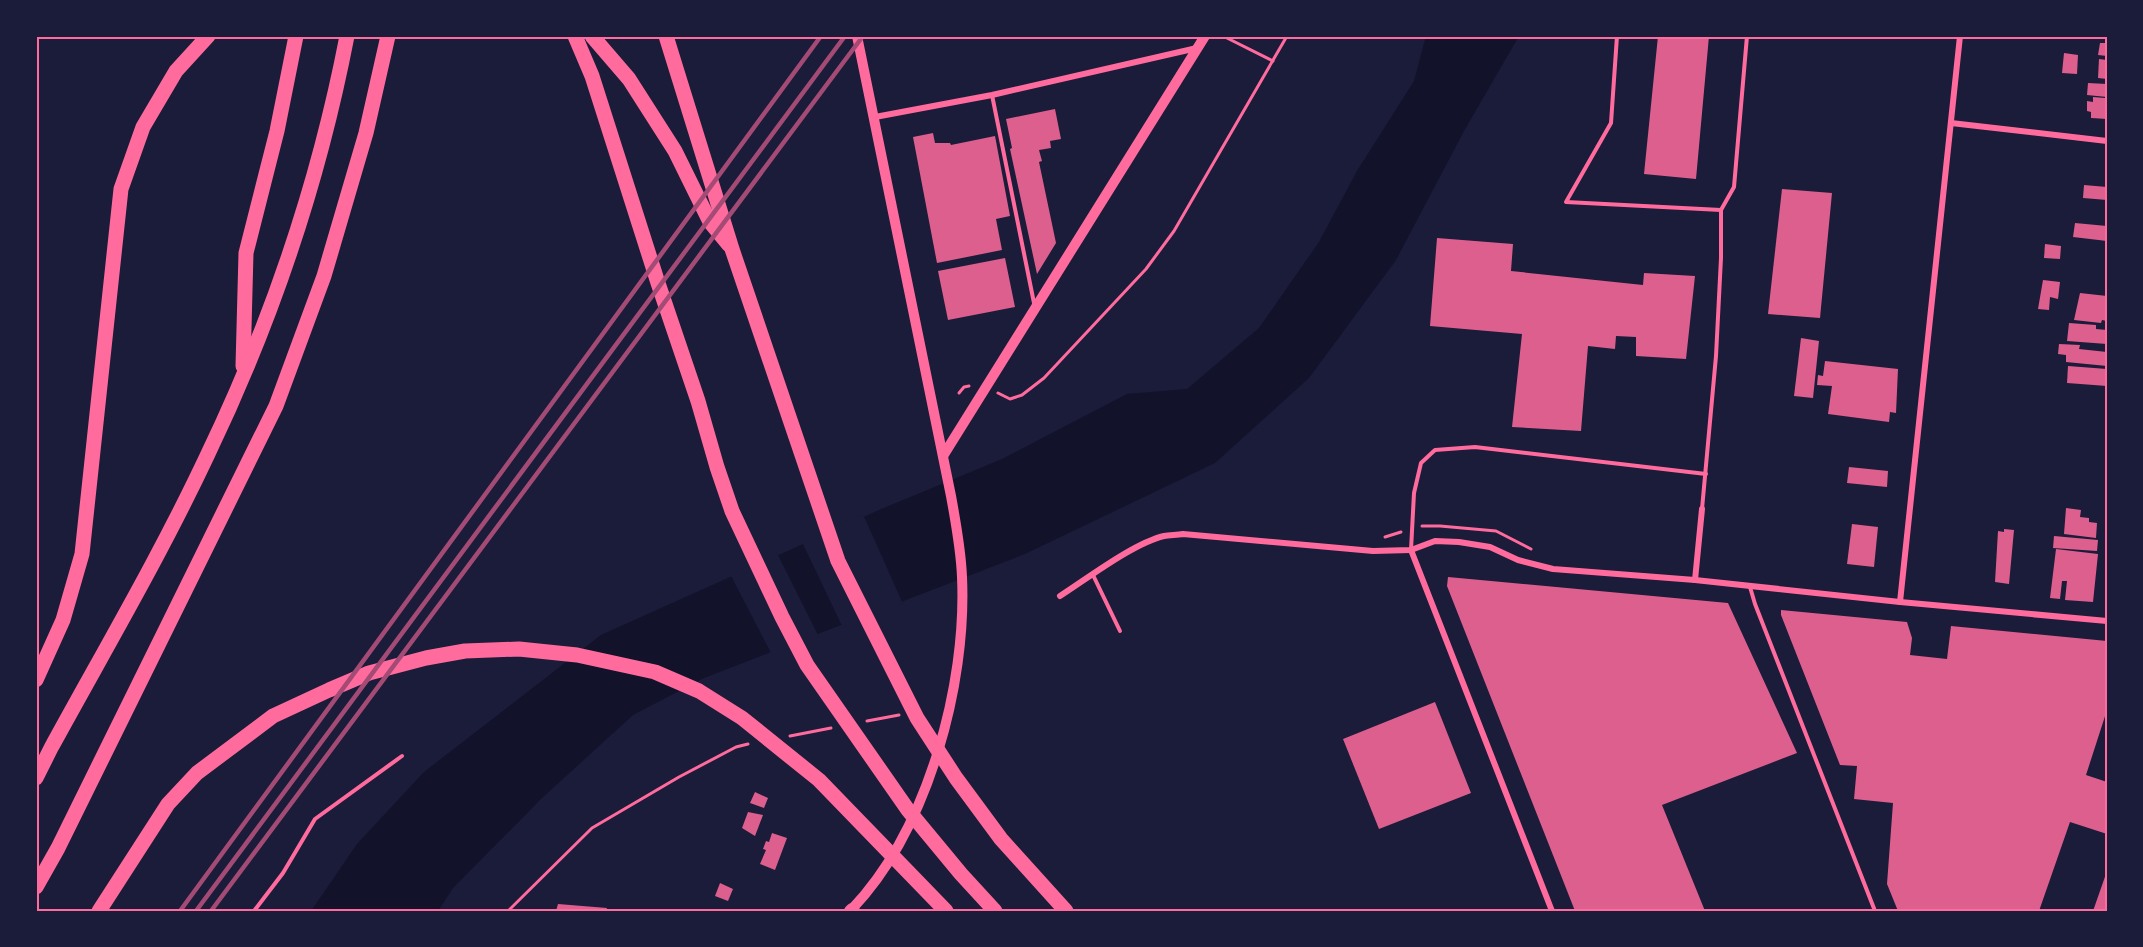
<svg xmlns="http://www.w3.org/2000/svg" width="2143" height="947" viewBox="0 0 2143 947" font-family="Merriweather,serif">
<style>
.water{fill:#12122b}
.pier{fill:#1b1b3a}
.building{fill:#dd5f8e}
.lines{fill:none;stroke-linecap:round;stroke-linejoin:round}
.path{stroke:#ff6b9d;stroke-width:3}
.service{stroke:#ff6b9d;stroke-width:4}
.minor{stroke:#ff6b9d;stroke-width:6}
.tertiary{stroke:#ff6b9d;stroke-width:10}
.secondary{stroke:#ff6b9d;stroke-width:10}
.primary{stroke:#ff6b9d;stroke-width:12}
.motorway{stroke:#ff6b9d;stroke-width:15}
.rail{stroke:#a44b75;stroke-width:4.5}
.neatline{fill:none;stroke:#ff6b9d;stroke-width:2}
</style>
<rect width="100%" height="100%" fill="#1b1b3a"/>
<path class="water" d="M1426 36H1519L1464 131 1396 260 1309 378 1215 463 1025 554 704 678 633 715 542 798 453 888 438 911H311L357 844 424 772 601 635 879 510 1002 459 1127 394 1187 389 1259 328 1319 242 1357 171 1414 81Z"/>
<g class="pier">
<path d="M863 514 903 604 843 628 802 542Z"/>
<path d="M777 553 819 637 772 655 730 574Z"/>
</g>
<g class="building">
<path d="M1658 36H1709L1696 179 1644 174Z"/>
<path d="M2100 43H2107V56L2098 55Z"/>
<path d="M2064 53 2078 55 2077 74 2062 73Z"/>
<path d="M2099 59 2107 60V79L2098 78Z"/>
<path d="M2088 83 2107 84V97L2087 95Z"/>
<path d="M2093 97 2105 98V101H2107V119L2091 118V112L2087 111V101L2093 102Z"/>
<path d="M1055 109 1061 139 1050 141 1051 148 1039 150 1042 161 1039 162 1056 243 1037 274 1010 149 1012 148 1006 119Z"/>
<path d="M933 133 935 143H950L951 145 995 136 1010 216 996 219 1002 250 937 263 913 137Z"/>
<path d="M2084 185 2107 187V200L2083 198Z"/>
<path d="M1782 189 1832 193 1820 318 1768 314Z"/>
<path d="M2075 223 2107 226V241L2073 237Z"/>
<path d="M1437 238 1513 244 1511 271 1643 285 1644 273 1695 276 1686 359 1636 356V337L1616 336 1615 349 1588 346 1581 431 1512 427 1522 334 1430 326Z"/>
<path d="M2045 244 2061 246 2060 259 2044 258Z"/>
<path d="M1005 258 1015 307 948 320 938 271Z"/>
<path d="M2043 280 2060 282 2058 299 2050 297 2049 310 2038 309Z"/>
<path d="M2080 293 2107 296V321L2102 320 2101 323 2074 320Z"/>
<path d="M2069 323 2096 325V329L2107 330V344L2067 341Z"/>
<path d="M1801 338 1819 341 1813 398 1794 396Z"/>
<path d="M2059 344 2080 345 2079 349 2107 352V366L2066 362V355L2058 354Z"/>
<path d="M1825 361 1898 369 1896 413 1890 412 1889 422 1828 414 1832 386 1817 385 1818 375 1823 376Z"/>
<path d="M2068 366 2107 369V386L2067 383Z"/>
<path d="M1849 467 1888 471 1887 487 1847 483Z"/>
<path d="M2066 508 2081 510 2080 517 2089 518V522L2097 523 2096 538 2064 534Z"/>
<path d="M1852 524 1878 527 1874 567 1847 564Z"/>
<path d="M2004 529 2014 530 2009 584 1995 582 1998 531 2004 532Z"/>
<path d="M2054 536 2098 540 2097 551 2053 548Z"/>
<path d="M2056 549 2098 554 2093 602 2065 600 2067 581H2062L2060 599 2050 598Z"/>
<path d="M1448 577 1728 603 1797 753 1662 805 1705 911H1575L1447 586Z"/>
<path d="M1781 610 1907 622 1912 638 1910 655 1947 659 1951 626 2107 641V710L2086 775 2107 782V834L2070 822 2039 911H1898L1887 884 1893 803 1854 799 1857 766 1840 765 1781 615Z"/>
<path d="M1435 702 1471 793 1379 829 1343 739Z"/>
<path d="M755 792 768 798 764 808 750 803Z"/>
<path d="M748 812 763 815 755 836 742 828Z"/>
<path d="M772 833 787 838 775 870 760 864 766 850 763 849 766 841 769 842Z"/>
<path d="M2107 872V911H2093L2107 871Z"/>
<path d="M720 883 733 889 728 901 715 896Z"/>
<path d="M558 904 607 908 606 911H556Z"/>
</g>
<g class="lines">
<g class="path">
<path d="M1223 36 1273 61"/>
<path d="M959 393 964 387 969 386"/>
<path d="M998 393 1010 399 1022 395 1044 378 1146 269 1174 231 1287 36"/>
<path d="M1422 526H1440L1496 531 1531 549"/>
<path d="M1385 537 1401 532"/>
<path d="M867 721 899 715"/>
<path d="M790 736 831 728"/>
<path d="M508 911 592 828 679 777 736 747 748 744"/>
</g>
<g class="service">
<path d="M1617 36 1611 123 1566 202 1721 210"/>
<path d="M992 95 1034 303"/>
<path d="M1702 509 1716 356 1721 258V210L1734 187 1747 36"/>
<path d="M1411 550 1414 493 1421 463 1435 450 1475 447 1706 474"/>
<path d="M1093 575 1120 631"/>
<path d="M1750 587 1755 604 1875 911"/>
<path d="M254 911 283 873 315 819 402 756"/>
</g>
<g class="minor">
<path d="M875 117 992 95 1197 48"/>
<path d="M1951 123 2107 141"/>
<path d="M1411 550 1552 911"/>
<path d="M1695 580 1702 509"/>
<path d="M1060 596C1088 578 1134 543 1164 536 1170 535 1177 535 1183 534L1373 551 1411 550 1435 541 1459 542 1490 547 1518 560 1553 569 1695 580 1900 602 2107 621"/>
<path d="M1900 602 1960 36"/>
</g>
<path class="tertiary" d="M943 456 1205 36"/>
<path class="secondary" d="M852 909C928 829 967 685 962 577 961 550 956 523 951 496L857 36"/>
<path class="primary" d="M850 911 852 909 854 911"/>
<g class="motorway">
<path d="M575 36 592 76 658 283 698 401 717 467 732 511 782 617 807 665 908 810 961 874 995 911"/>
<path d="M592 36 629 79 675 151 710 222 729 245"/>
<path d="M666 36 732 249 838 561 917 718 956 778 1001 839 1066 911"/>
<path d="M243 366 246 253 277 131 296 36"/>
<path d="M36 680 63 620 82 554 121 189 143 127 176 71 208 36"/>
<path d="M36 778 51 748C104 651 160 556 207 456 271 323 319 181 347 36"/>
<path d="M36 887 58 848 276 406 324 276 366 133 388 36"/>
<path d="M99 911 168 804 197 773 273 716 329 690 369 673 426 658 465 651 519 649 577 655 655 672 699 691 742 718 819 780 946 911"/>
</g>
<g class="rail">
<path d="M180 911 821 36"/>
<path d="M196 911 845 36"/>
<path d="M211 911 863 36"/>
</g>
</g>
<rect width="2143" height="947" fill="none" stroke="#1b1b3a" stroke-width="75"/>
<rect x="38" y="38" width="2068" height="872" class="neatline"/>
</svg>
